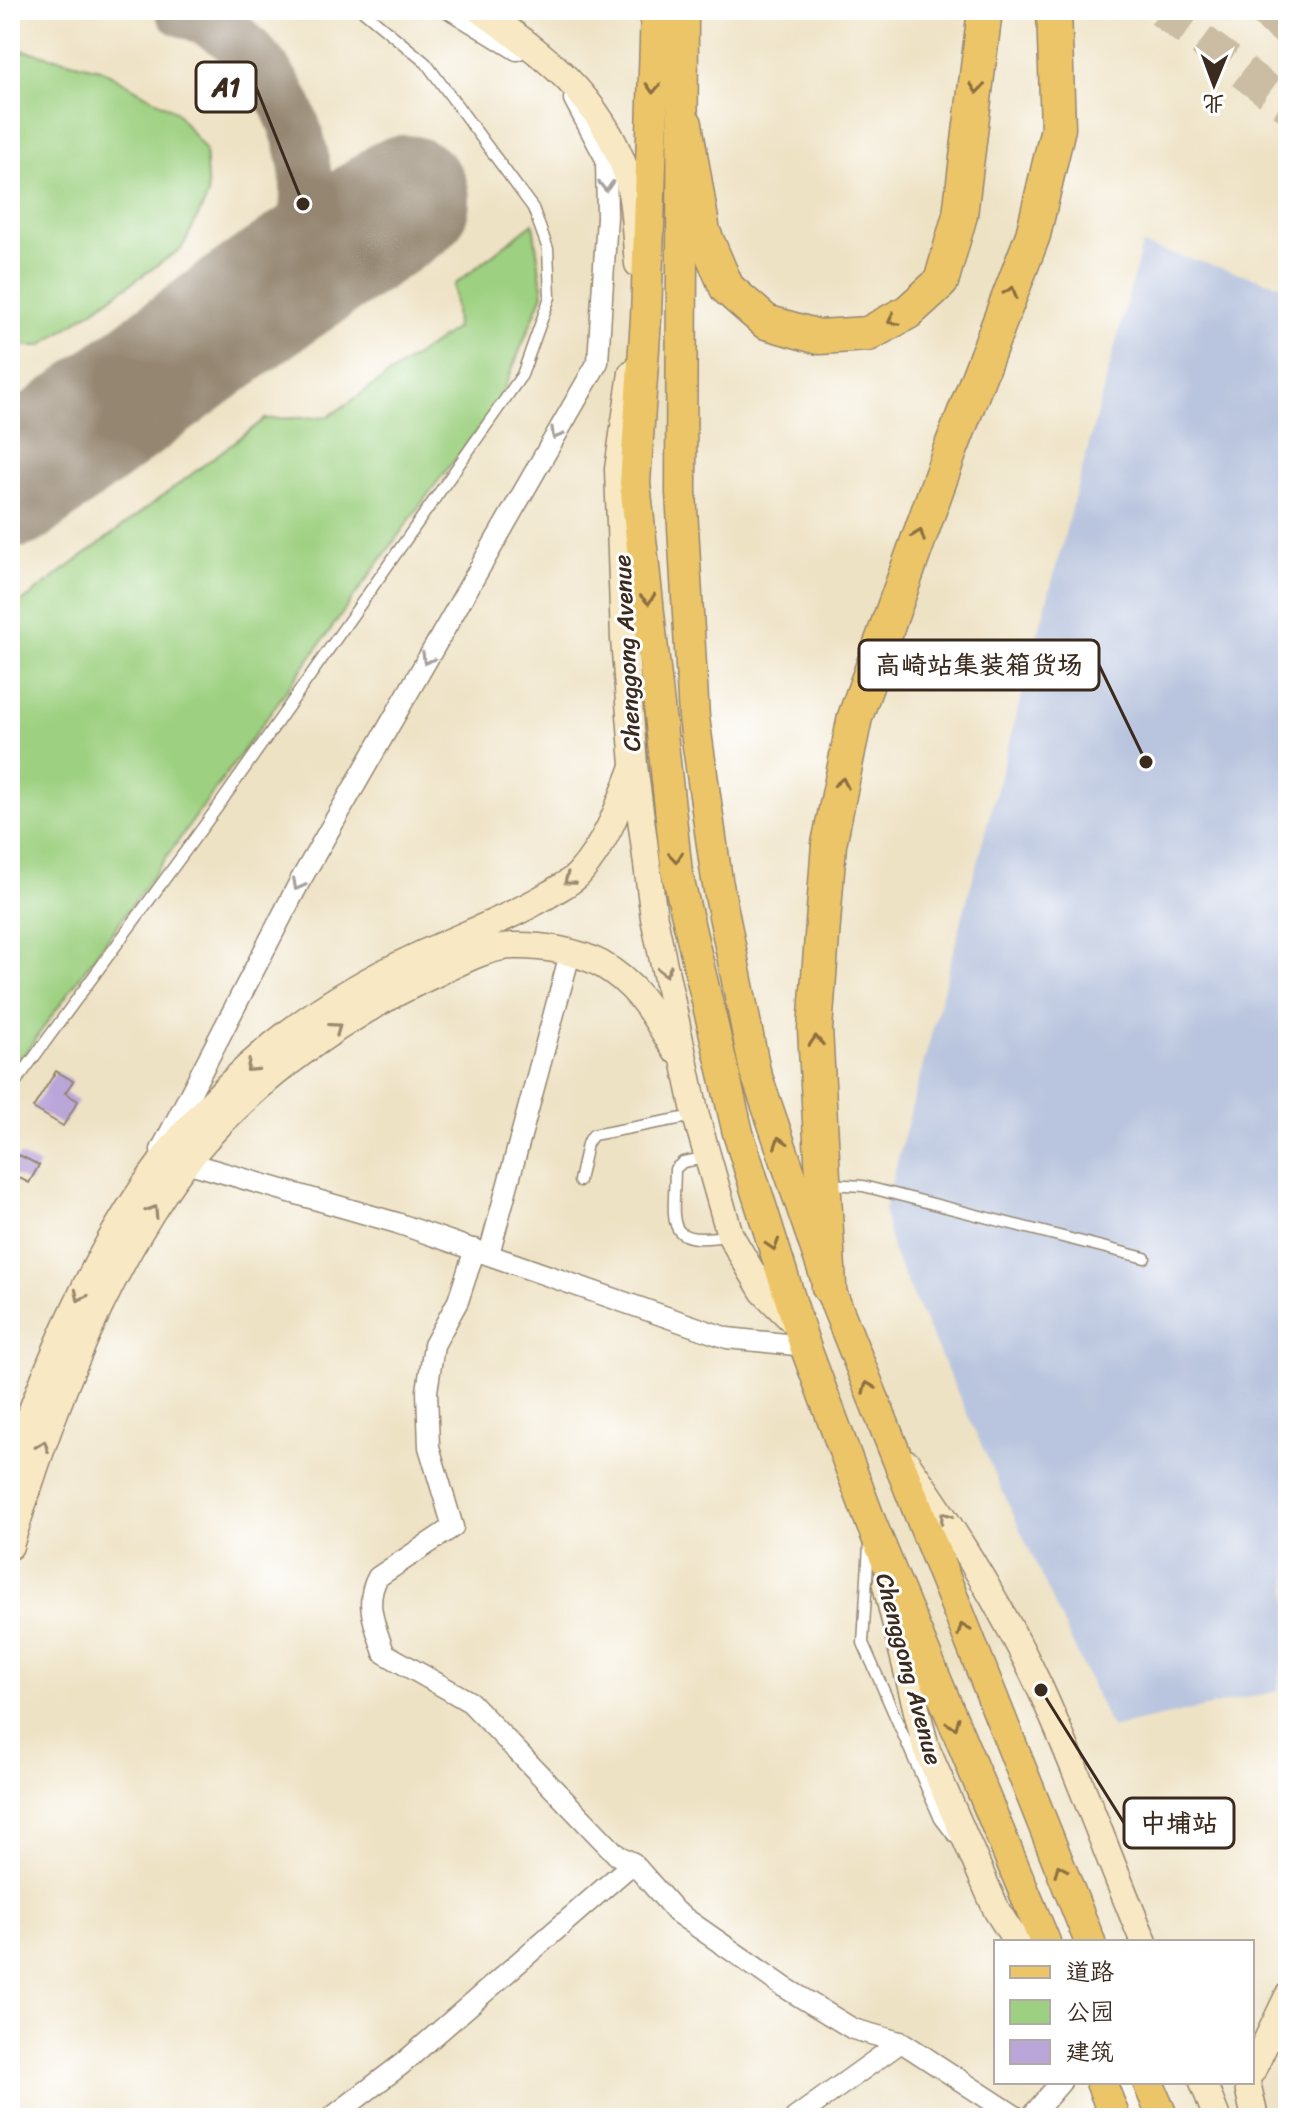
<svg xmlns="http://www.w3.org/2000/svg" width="1298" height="2128" viewBox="0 0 1298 2128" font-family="Sriracha,'LXGW WenKai TC',sans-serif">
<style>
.industrial{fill:#b9c5de}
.green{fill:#9dd080;stroke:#6c7d4f;stroke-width:2}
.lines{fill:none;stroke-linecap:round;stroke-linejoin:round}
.taxiway{stroke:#948671;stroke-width:52}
.runway{stroke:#948671;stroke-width:130}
.building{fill:#bba6da}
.highway-tunnel{stroke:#cabda3;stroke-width:34;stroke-dasharray:34 17;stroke-linecap:butt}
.lane-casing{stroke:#948671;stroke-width:13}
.street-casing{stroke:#948671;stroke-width:23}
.secondary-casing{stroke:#948671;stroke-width:29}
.primary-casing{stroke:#948671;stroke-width:33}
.highway-casing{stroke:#948671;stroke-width:37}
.lane{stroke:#fff;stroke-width:10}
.street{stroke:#fff;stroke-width:20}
.secondary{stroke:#f8e8c3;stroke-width:26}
.primary{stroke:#edc569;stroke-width:30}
.highway{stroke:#edc569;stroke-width:34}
.oneway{stroke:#8b7040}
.oneway2{stroke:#a79f9a}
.oneway3{stroke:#9a8970}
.labels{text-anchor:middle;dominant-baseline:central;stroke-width:6;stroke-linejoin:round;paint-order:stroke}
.street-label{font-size:24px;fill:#3b2a1e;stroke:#fff}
.leader{fill:none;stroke:#3b2a1e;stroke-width:3}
.callout-dot{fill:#3b2a1e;stroke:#fff;stroke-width:3}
.callout{fill:#fff;stroke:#3b2a1e;stroke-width:3}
.callout-label{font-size:26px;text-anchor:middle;font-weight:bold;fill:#3b2a1e}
</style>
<rect width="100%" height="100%" fill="#fff"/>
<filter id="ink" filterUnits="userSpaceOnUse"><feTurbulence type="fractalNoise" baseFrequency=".0125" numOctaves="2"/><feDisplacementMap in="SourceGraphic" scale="16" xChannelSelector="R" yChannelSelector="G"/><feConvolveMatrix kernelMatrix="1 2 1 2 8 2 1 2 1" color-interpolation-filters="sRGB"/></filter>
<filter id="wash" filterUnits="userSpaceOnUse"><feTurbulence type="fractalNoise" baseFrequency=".006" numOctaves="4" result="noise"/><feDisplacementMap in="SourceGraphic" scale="32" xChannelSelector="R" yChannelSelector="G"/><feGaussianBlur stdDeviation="1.8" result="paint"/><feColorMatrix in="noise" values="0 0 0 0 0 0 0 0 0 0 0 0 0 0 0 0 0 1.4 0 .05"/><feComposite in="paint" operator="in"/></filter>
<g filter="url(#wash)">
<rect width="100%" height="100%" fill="#eee2c4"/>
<path class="industrial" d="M1142 245 1280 285 1288 313V1629L1278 1691 1111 1728 892 1250 884 1211Z"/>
<g class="green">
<path d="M10 47 100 69 175 111 205 149 208 196 182 248 41 346H10Z"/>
<path d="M533 223 543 294 497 406 434 486 10 1074V611L265 419 328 417 456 328 454 285Z"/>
</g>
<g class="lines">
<path class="taxiway" d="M10 441C26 441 43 439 59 435 98 425 251 314 277 280 346 192 284 40 181 10"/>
<path class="runway" d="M10 484 253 304 405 200"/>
</g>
<g id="blocks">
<g class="building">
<path d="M56 1071 73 1081 65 1093 78 1101 63 1126 33 1108Z"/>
<path d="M19 1155 39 1165 29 1183 10 1173Z"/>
</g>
</g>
</g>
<g filter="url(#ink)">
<use href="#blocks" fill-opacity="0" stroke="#948671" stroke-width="2"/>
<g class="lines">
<g class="highway-tunnel">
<path d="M1161 10 1288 106"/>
<path d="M1263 10 1288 31"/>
</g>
<g class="lane-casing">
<g id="lane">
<path d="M10 1090 217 808 522 375 550 297 548 249 533 208 426 63 362 10"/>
<path d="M705 1158 683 1162 675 1169C674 1225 663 1247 730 1235"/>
<path d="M579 1181 587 1144 593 1135 694 1116"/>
<path d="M828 1184 863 1186 1145 1258"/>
<path d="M869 1545 863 1643 940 1819 953 1836"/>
</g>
</g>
<g class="street-casing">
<g id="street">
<path d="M452 10 517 50"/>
<path d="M161 1150 300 881 598 362 607 217 606 159 574 99"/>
<path d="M189 1163 397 1223 727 1338 805 1346"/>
<path d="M475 1249 458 1301 434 1345 427 1391 429 1447 453 1527 378 1577C363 1603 376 1627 384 1653L470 1702 617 1855 633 1863 676 1912 784 1987 853 2029 903 2043 1018 2118"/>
<path d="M489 1254 570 954"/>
<path d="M331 2118 402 2064 633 1863"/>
<path d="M795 2118 901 2042"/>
<path d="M1030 2118 1061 2082"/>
</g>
</g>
<g class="secondary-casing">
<g id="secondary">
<path d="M480 10C543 53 600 96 626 172 635 200 635 235 638 264"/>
<path d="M632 373 618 469 624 639 634 765 654 918 696 1116 730 1235 763 1291 799 1327"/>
<path d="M907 1463C957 1534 1003 1609 1040 1688 1078 1771 1108 1858 1144 1942"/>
<path d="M10 1470C68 1305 134 1159 273 1045 310 1015 352 988 395 967 445 941 499 924 548 895 557 889 570 883 578 875 606 844 619 807 633 769"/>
<path d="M10 1546C47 1423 93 1300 164 1193 228 1097 336 1019 439 972 462 961 487 947 513 946 541 945 577 951 601 964 639 986 653 1014 675 1050"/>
<path d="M886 1585 926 1748 997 1911 1017 1942"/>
<path d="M1252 2071 1288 1996"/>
<path d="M1203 2082 1217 2118"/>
<path d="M1247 2082 1255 2118"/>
</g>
</g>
<g class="primary-casing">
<g id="primary">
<path d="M656 10 646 318 635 483 677 873 738 1133 805 1346 871 1523 1045 1942"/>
<path d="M683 10 681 492 694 718 717 880 755 1071 829 1287 1090 1942"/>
<path d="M1101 2082 1115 2118"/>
<path d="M1148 2082 1163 2118"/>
</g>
</g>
<g class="highway-casing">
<g id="highway">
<path d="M685 124 703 232 727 288 766 322 819 337 868 334 908 312 941 282 960 215 985 10"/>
<path d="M829 1287 815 1029 829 844 855 717 950 451 1033 235 1058 128 1054 10"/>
</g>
</g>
<use href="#lane" class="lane"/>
<use href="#street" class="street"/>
<use href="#secondary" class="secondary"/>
<use href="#primary" class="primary"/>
<use href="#highway" class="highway"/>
</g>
<defs><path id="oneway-chevron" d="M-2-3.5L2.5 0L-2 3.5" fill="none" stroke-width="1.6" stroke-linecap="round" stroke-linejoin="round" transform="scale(2)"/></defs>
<g class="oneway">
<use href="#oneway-chevron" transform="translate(653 88) rotate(92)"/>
<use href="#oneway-chevron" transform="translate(977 88) rotate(96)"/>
<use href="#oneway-chevron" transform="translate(1011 292) rotate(-69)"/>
<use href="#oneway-chevron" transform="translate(893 320) rotate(151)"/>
<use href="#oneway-chevron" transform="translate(919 535) rotate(-70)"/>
<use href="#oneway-chevron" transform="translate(648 599) rotate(84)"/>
<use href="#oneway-chevron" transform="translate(842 783) rotate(-79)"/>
<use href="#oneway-chevron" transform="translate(676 857) rotate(84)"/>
<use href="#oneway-chevron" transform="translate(816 1041) rotate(-93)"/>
<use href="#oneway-chevron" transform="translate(780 1142) rotate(-109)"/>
<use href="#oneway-chevron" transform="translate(773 1245) rotate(73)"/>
<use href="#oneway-chevron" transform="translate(868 1387) rotate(-111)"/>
<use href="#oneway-chevron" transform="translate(963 1629) rotate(-112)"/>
<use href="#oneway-chevron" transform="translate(954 1724) rotate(67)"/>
<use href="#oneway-chevron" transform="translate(1060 1870) rotate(-113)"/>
</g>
<g class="oneway2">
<use href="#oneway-chevron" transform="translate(606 186) rotate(88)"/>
<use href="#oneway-chevron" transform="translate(556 434) rotate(120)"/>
<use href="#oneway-chevron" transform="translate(427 659) rotate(120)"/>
<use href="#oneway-chevron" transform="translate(298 885) rotate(118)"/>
</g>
<g class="oneway3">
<use href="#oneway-chevron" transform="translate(569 880) rotate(143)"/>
<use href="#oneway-chevron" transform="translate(665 971) rotate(79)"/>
<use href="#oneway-chevron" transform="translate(336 1028) rotate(-36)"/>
<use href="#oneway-chevron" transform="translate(251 1067) rotate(137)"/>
<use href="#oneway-chevron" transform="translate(153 1211) rotate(-58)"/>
<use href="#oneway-chevron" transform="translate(80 1296) rotate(115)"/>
<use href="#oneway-chevron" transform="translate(43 1446) rotate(-70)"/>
<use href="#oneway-chevron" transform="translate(945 1517) rotate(-125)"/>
</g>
</g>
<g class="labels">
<g class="street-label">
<text transform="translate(627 653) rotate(-93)">Chenggong Avenue</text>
<text transform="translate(909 1669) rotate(75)">Chenggong Avenue</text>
</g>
</g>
<path class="leader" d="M303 204L256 87M1146 762L1099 665M1041 1690L1124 1823"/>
<g class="callout-dot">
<circle cx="303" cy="204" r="8"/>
<circle cx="1146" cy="762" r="8"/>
<circle cx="1041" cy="1690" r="8"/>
</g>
<g class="callout">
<rect x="196" y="62" width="60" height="50" rx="8"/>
<rect x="859" y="640" width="240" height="50" rx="8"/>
<rect x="1124" y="1798" width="110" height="50" rx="8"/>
</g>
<g class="callout-label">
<text x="226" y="96">A1</text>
<text x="979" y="674">高崎站集装箱货场</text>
<text x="1179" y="1832">中埔站</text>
</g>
<rect width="1298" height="2128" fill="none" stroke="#fff" stroke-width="40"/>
<rect x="994" y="1940" width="260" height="144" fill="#ffffff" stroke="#b1aaa5" stroke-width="2"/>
<rect x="1010" y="1966" width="40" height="12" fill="#edc569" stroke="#b1aaa5" stroke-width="2"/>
<text x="1066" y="1980" font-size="24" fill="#3b2a1e">道路</text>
<rect x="1010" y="2000" width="40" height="24" fill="#9dd080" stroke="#b1aaa5" stroke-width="2"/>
<text x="1066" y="2020" font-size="24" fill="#3b2a1e">公园</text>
<rect x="1010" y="2040" width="40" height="24" fill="#bba6da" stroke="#b1aaa5" stroke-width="2"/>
<text x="1066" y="2060" font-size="24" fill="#3b2a1e">建筑</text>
<g transform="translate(1214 84) rotate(181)" stroke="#ffffff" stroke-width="6" paint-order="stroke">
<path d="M0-6L14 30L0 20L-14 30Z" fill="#3b2a1e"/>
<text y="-12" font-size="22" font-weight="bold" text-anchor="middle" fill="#3b2a1e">北</text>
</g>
</svg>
